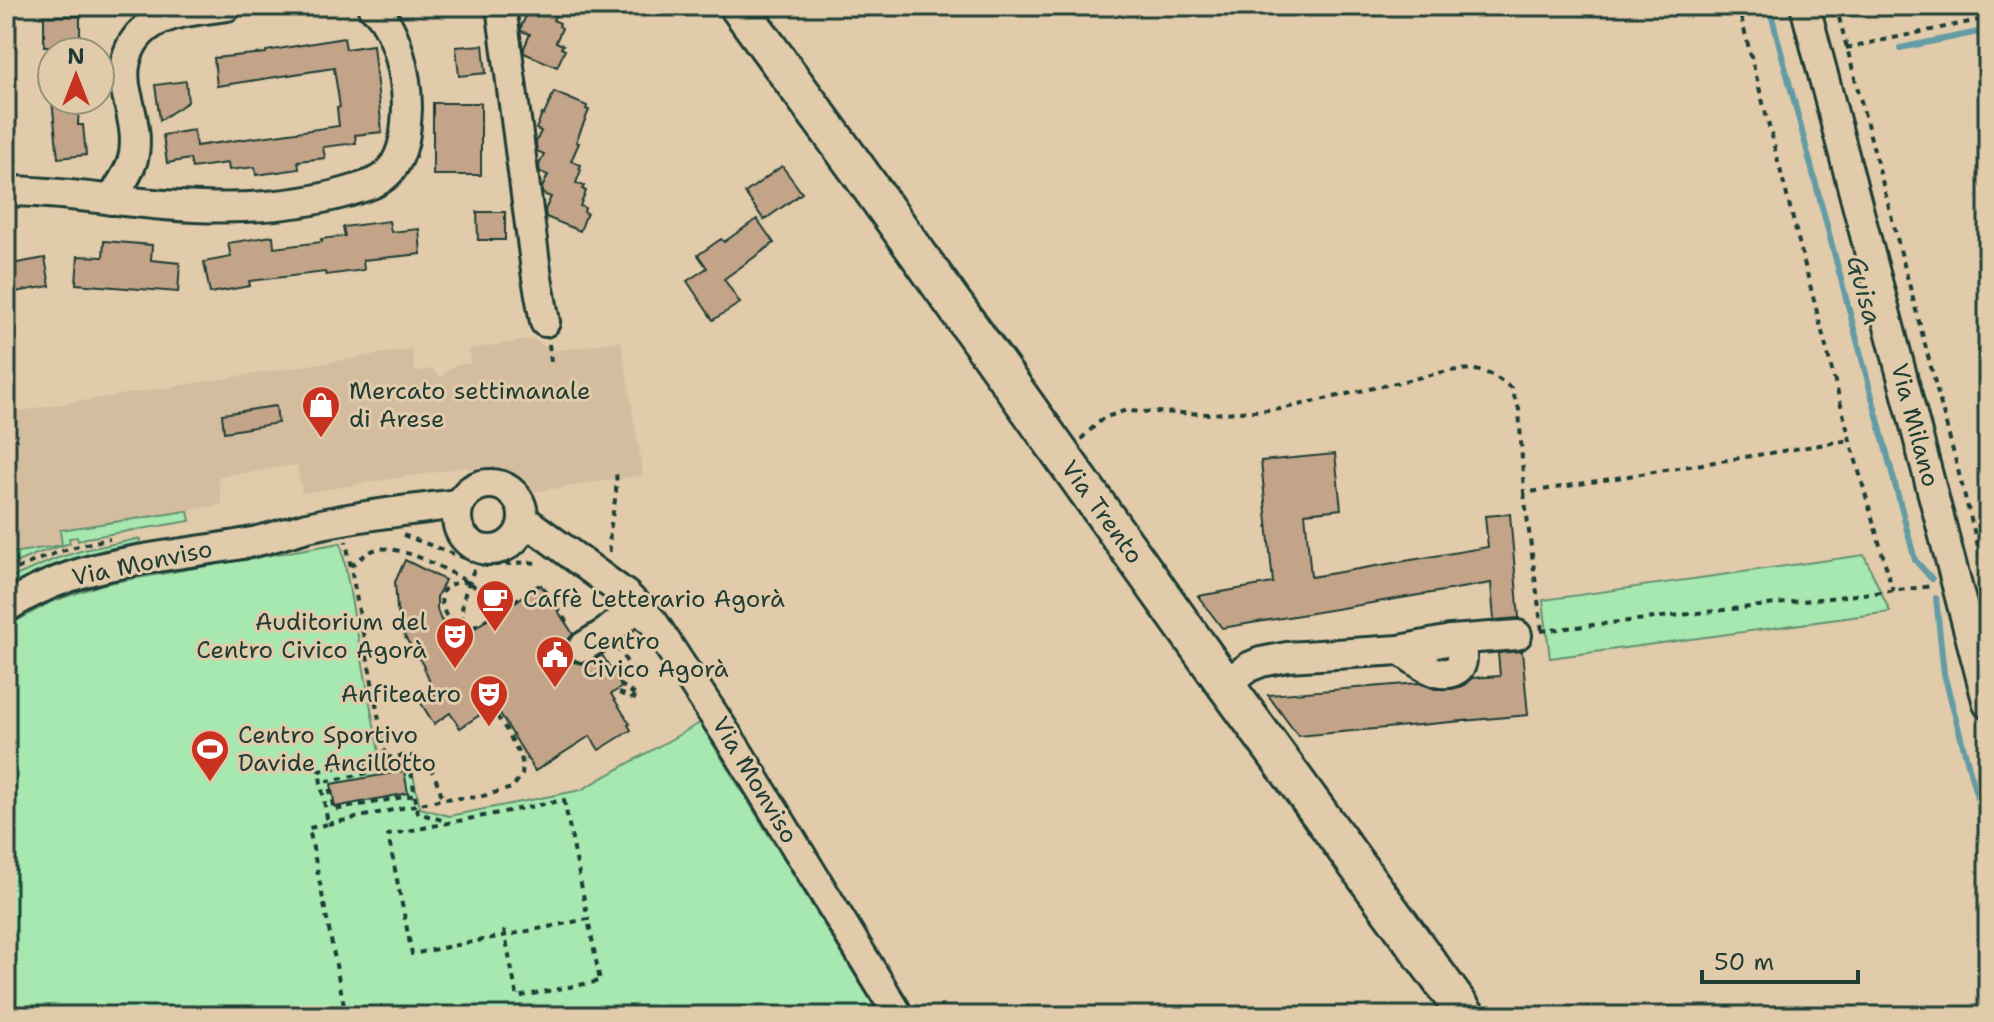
<svg xmlns="http://www.w3.org/2000/svg" width="1994" height="1022" viewBox="0 0 1994 1022" font-family="'Shantell Sans',sans-serif">
<style>
.built{fill:#d4bc9e}
.green{fill:#a7e7b0;stroke:#639272;stroke-width:2}
.lines{fill:none;stroke-linecap:round;stroke-linejoin:round}
.stream{stroke:#639ca5;stroke-width:6}
.building{fill:#c3a489;stroke:#1f3d34;stroke-width:2}
.minor-casing{stroke:#1f3d34;stroke-width:34}
.major-casing{stroke:#1f3d34;stroke-width:42}
.path{stroke:#1f3d34;stroke-width:4;stroke-dasharray:6 6;stroke-linecap:butt}
.minor{stroke:#e1cbaa;stroke-width:28}
.major{stroke:#e1cbaa;stroke-width:36}
.labels{text-anchor:middle;dominant-baseline:central;stroke-width:6;stroke-linejoin:round;paint-order:stroke}
.poi-label{font-size:24px;fill:#1f3d34;stroke:#e1cbaa;text-anchor:start}
.street-label{font-size:24px;fill:#1f3d34;stroke:#e1cbaa}
.water-label{font-size:26px;font-style:italic;fill:#25453d;stroke:#e1cbaa}
</style>
<rect width="100%" height="100%" fill="#e1cbaa"/>
<filter id="ink" filterUnits="userSpaceOnUse"><feTurbulence type="fractalNoise" baseFrequency=".0125" numOctaves="2"/><feDisplacementMap in="SourceGraphic" scale="16" xChannelSelector="R" yChannelSelector="G"/><feConvolveMatrix kernelMatrix="1 2 1 2 8 2 1 2 1" color-interpolation-filters="sRGB"/></filter>
<g filter="url(#ink)">
<path class="built" d="M533 339 553 351 621 341 643 475 533 492 528 483 517 474 490 467H475L469 469 467 467 302 493 297 465 218 477 222 505 60 530 62 545 6 554V413L412 349 415 372 432 369 440 377 455 365 471 363 469 349Z"/>
<g class="green">
<path d="M188 511 190 521 86 538 78 541 77 537 69 538 70 543 36 554 6 567V554L62 545 60 530Z"/>
<path d="M137 539H140V543C92 550 48 564 6 588V580L55 559 84 550Z"/>
<path d="M341 543 383 775 412 770 420 808 449 816 581 790 700 723 880 1016H6V627L51 602 103 584Z"/>
<path d="M1864 555 1890 612 1550 658 1543 600Z"/>
</g>
<g class="lines">
<g class="stream">
<path d="M1769 6 1915 560 1932 579"/>
<path d="M1900 48 1988 30"/>
<path d="M1936 598 1944 674 1988 839"/>
</g>
</g>
<g class="building">
<path d="M530 6H560L553 20 560 23 559 26 562 28 556 42 563 45 561 48 565 50 557 67 524 53V48L530 34 521 31V27Z"/>
<rect x="44" y="16" width="36" height="30"/>
<path d="M344 38 346 49 373 45 382 132 355 135 356 143 323 147 325 158 298 161 299 169 256 175 255 167 229 170 228 163 192 168 190 159 167 163 163 135 194 130 196 146 339 126 337 108 340 107 334 68 217 86 214 58 266 53V51Z"/>
<path d="M483 45 486 73 459 76 456 47Z"/>
<path d="M186 81 188 102 160 120 155 85Z"/>
<path d="M554 92 587 106 586 109 589 110 576 142 579 143 571 161 581 165 579 169 581 170 576 183 584 186 582 189 586 191 580 206 585 208 584 212 587 213 580 231 546 217 545 210 551 197 543 194 542 188 548 175 540 172 539 165 544 154 537 151 536 142 541 131 536 129 542 114 544 115Z"/>
<path d="M52 100H79L78 125H83L86 155 58 158Z"/>
<rect x="433" y="103" width="48" height="72"/>
<path d="M782 166 802 193 764 220 745 193Z"/>
<path d="M477 212H505V240H478Z"/>
<path d="M757 219 774 243 724 279 740 303 713 320 687 281 707 268 698 255 721 239 724 242Z"/>
<path d="M389 221 391 232 419 229 421 254 363 260 364 270 326 275 325 272 249 281 250 286 210 293 204 262 231 257 228 243 273 236 274 248 322 242 321 239 345 236 343 227Z"/>
<path d="M104 241 152 245 151 260 180 263 178 292 76 284 78 256 103 257Z"/>
<path d="M45 258 50 286 9 293 6 265Z"/>
<path d="M276 406 278 423 224 432 222 414Z"/>
<path d="M1335 454 1341 509 1305 513 1311 577 1488 547 1485 516 1510 514 1519 618 1494 620 1491 583 1222 628 1198 596 1273 583 1261 461Z"/>
<path d="M405 560 445 580 437 597V609L440 618 454 641 541 585 573 634 568 640 566 647 569 657 574 662 583 664 591 662 602 655 622 687 611 694 630 724 628 725 631 730 599 750 590 736 535 771 495 705 460 728 450 713 434 724 421 703 435 695 423 665 405 637 397 609 395 582Z"/>
<path d="M1522 651 1528 715 1298 736 1268 695 1419 683 1435 689H1452L1463 686 1472 678 1500 676 1498 653Z"/>
<path d="M404 771 408 793 335 807 331 784Z"/>
</g>
<g class="lines">
<g class="minor-casing">
<g id="minor">
<path d="M501 6 537 278 545 322"/>
<path d="M1805 6 1988 704"/>
<path d="M6 191C59 191 112 201 164 205 225 210 288 209 347 192 362 187 379 184 390 171 405 153 406 130 407 108 407 77 397 26 372 6"/>
<path d="M111 200C118 188 128 175 132 162 139 141 132 116 127 95 118 61 132 29 167 17 184 10 209 9 227 6"/>
<circle cx="490" cy="517" r="33"/>
<path d="M523 519 626 595 653 622 738 752 899 1016"/>
<path d="M6 608C79 558 170 558 253 542 272 538 289 532 307 527 357 516 408 510 459 504"/>
<path d="M583 647 607 632 638 606"/>
<path d="M1400 650C1415 659 1435 680 1454 671 1463 667 1463 658 1461 649L1451 640"/>
<path d="M1225 684 1249 667 1261 662 1287 657 1400 650 1451 640 1517 635"/>
</g>
</g>
<g class="major-casing">
<path id="major" d="M738 6 858 170 1225 684 1467 1016"/>
</g>
<g class="path">
<path d="M1738 6 1850 440 1893 591"/>
<path d="M1836 6 1988 584"/>
<path d="M1846 48 1988 18"/>
<path d="M549 344 551 362"/>
<path d="M1081 439 1103 418 1124 411 1210 414 1281 409 1448 371 1472 369 1493 375 1511 388 1519 409 1524 493 1850 440"/>
<path d="M461 480C484 465 516 471 529 496"/>
<path d="M1524 493 1542 631"/>
<path d="M403 535 486 566 529 562 541 564"/>
<path d="M610 552C607 525 619 499 616 472"/>
<path d="M351 566C359 560 367 551 378 549 408 544 481 587 504 608"/>
<path d="M6 574C39 558 74 545 110 539"/>
<path d="M468 582C424 582 444 615 459 637L541 584 570 627"/>
<path d="M1541 631 1933 586"/>
<path d="M466 633C456 610 467 585 477 563"/>
<path d="M619 693 636 699 637 696 621 685 633 676 634 673 619 650"/>
<path d="M386 758C427 750 431 764 443 799"/>
<path d="M366 762 368 773 328 781 334 810 414 795"/>
<path d="M411 772 418 813 442 820 444 824"/>
<path d="M564 800 588 919 412 954 388 835Z"/>
<path d="M328 824 443 799 479 797 512 788 522 775 523 766 521 757 507 731 491 707"/>
<path d="M504 930 517 997 600 981 588 919"/>
<path d="M346 1016 309 828 328 824 319 771 386 758 346 541"/>
</g>
<use href="#minor" class="minor"/>
<use href="#major" class="major"/>
</g>
</g>
<defs>
<g id="shop-pin" transform="scale(2)"><path d="M0 17L-7.5 6A9.5 9.5 0 1 1 7.5 6Z" fill="#c8321e" stroke="#e1cbaa"/><path d="M-5-2.5h2.3a2.7 3.5 0 0 1 5.4 0H5L5.5 6h-11ZM-1.5-2.5h3a1.5 2.3 0 0 0-3 0Z" fill="#fff"/></g>
<g id="cafe-pin" transform="scale(2)"><path d="M0 17L-7.5 6A9.5 9.5 0 1 1 7.5 6Z" fill="#c8321e" stroke="#e1cbaa"/><path d="M-5.5-4.5H6V0H3Q3 3.5 0 3.5H-2.5Q-5.5 3.5-5.5 0ZM3-3.2v2h1.7v-2ZM-6 4.5H4V6H-6Z" fill="#fff"/></g>
<g id="theatre-pin" transform="scale(2)"><path d="M0 17L-7.5 6A9.5 9.5 0 1 1 7.5 6Z" fill="#c8321e" stroke="#e1cbaa"/><path d="M-5-5.5Q0-4 5-5.5V0Q5 5 0 6Q-5 5-5 0ZM-3.3-2.5H-1v1.5H-3.3ZM1-2.5H3.3v1.5H1ZM-2.8 1Q0 5.5 2.8 1Z" fill="#fff"/></g>
<g id="civic-pin" transform="scale(2)"><path d="M0 17L-7.5 6A9.5 9.5 0 1 1 7.5 6Z" fill="#c8321e" stroke="#e1cbaa"/><path d="M-.6-6.5H3V-4.5H.6V-3L4-1V1h2V6H-6V1h2V-1L-.6-3ZM-1.2 2.5V6h2.4V2.5Z" fill="#fff"/></g>
<g id="stadium-pin" transform="scale(2)"><path d="M0 17L-7.5 6A9.5 9.5 0 1 1 7.5 6Z" fill="#c8321e" stroke="#e1cbaa"/><path d="M0-5a6.5 5 0 1 0 0 10a6.5 5 0 1 0 0-10ZM-3.5-1.8h7v3.6h-7Z" fill="#fff"/></g>
</defs>
<g fill-rule="evenodd">
<use href="#shop-pin" x="321" y="405"/>
<use href="#cafe-pin" x="495" y="599"/>
<use href="#theatre-pin" x="455" y="636"/>
<use href="#civic-pin" x="555" y="655"/>
<use href="#theatre-pin" x="489" y="694"/>
<use href="#stadium-pin" x="210" y="749"/>
</g>
<g class="labels">
<g class="poi-label">
<text x="349" y="391">Mercato settimanale<tspan x="349" dy="28">di Arese</tspan></text>
<text x="523" y="599">Caffè Letterario Agorà</text>
<text x="427" y="622" text-anchor="end">Auditorium del<tspan x="427" dy="28">Centro Civico Agorà</tspan></text>
<text x="583" y="641">Centro<tspan x="583" dy="28">Civico Agorà</tspan></text>
<text x="461" y="694" text-anchor="end">Anfiteatro</text>
<text x="238" y="735">Centro Sportivo<tspan x="238" dy="28">Davide Ancillotto</tspan></text>
</g>
<g class="street-label">
<text transform="translate(1915 425) rotate(75)">Via Milano</text>
<text transform="translate(1102 512) rotate(54)">Via Trento</text>
<text transform="translate(142 563) rotate(-12)">Via Monviso</text>
<text transform="translate(755 780) rotate(59)">Via Monviso</text>
</g>
<g class="water-label">
<text transform="translate(1865 290) rotate(75)">Guisa</text>
</g>
</g>
<rect width="1994" height="1022" fill="none" stroke="#e1cbaa" stroke-width="32"/>
<rect x="16" y="16" width="1962" height="990" fill="none" stroke="#1f3d34" stroke-width="3" filter="url(#ink)"/>
<g transform="translate(76 76)"><circle r="38" fill="#e1cbaa" stroke="#93927b" stroke-width="2"/>
<path d="M0-6L14 30L0 20L-14 30Z" fill="#c8321e"/>
<text y="-12" font-size="22" font-weight="bold" text-anchor="middle" fill="#1f3d34">N</text>
</g>
<path d="M1702 970v12h156v-12" fill="none" stroke="#1f3d34" stroke-width="4"/>
<text x="1714" y="970" font-size="24" fill="#1f3d34" stroke="#e1cbaa" stroke-width="6" paint-order="stroke">50 m</text>
</svg>
